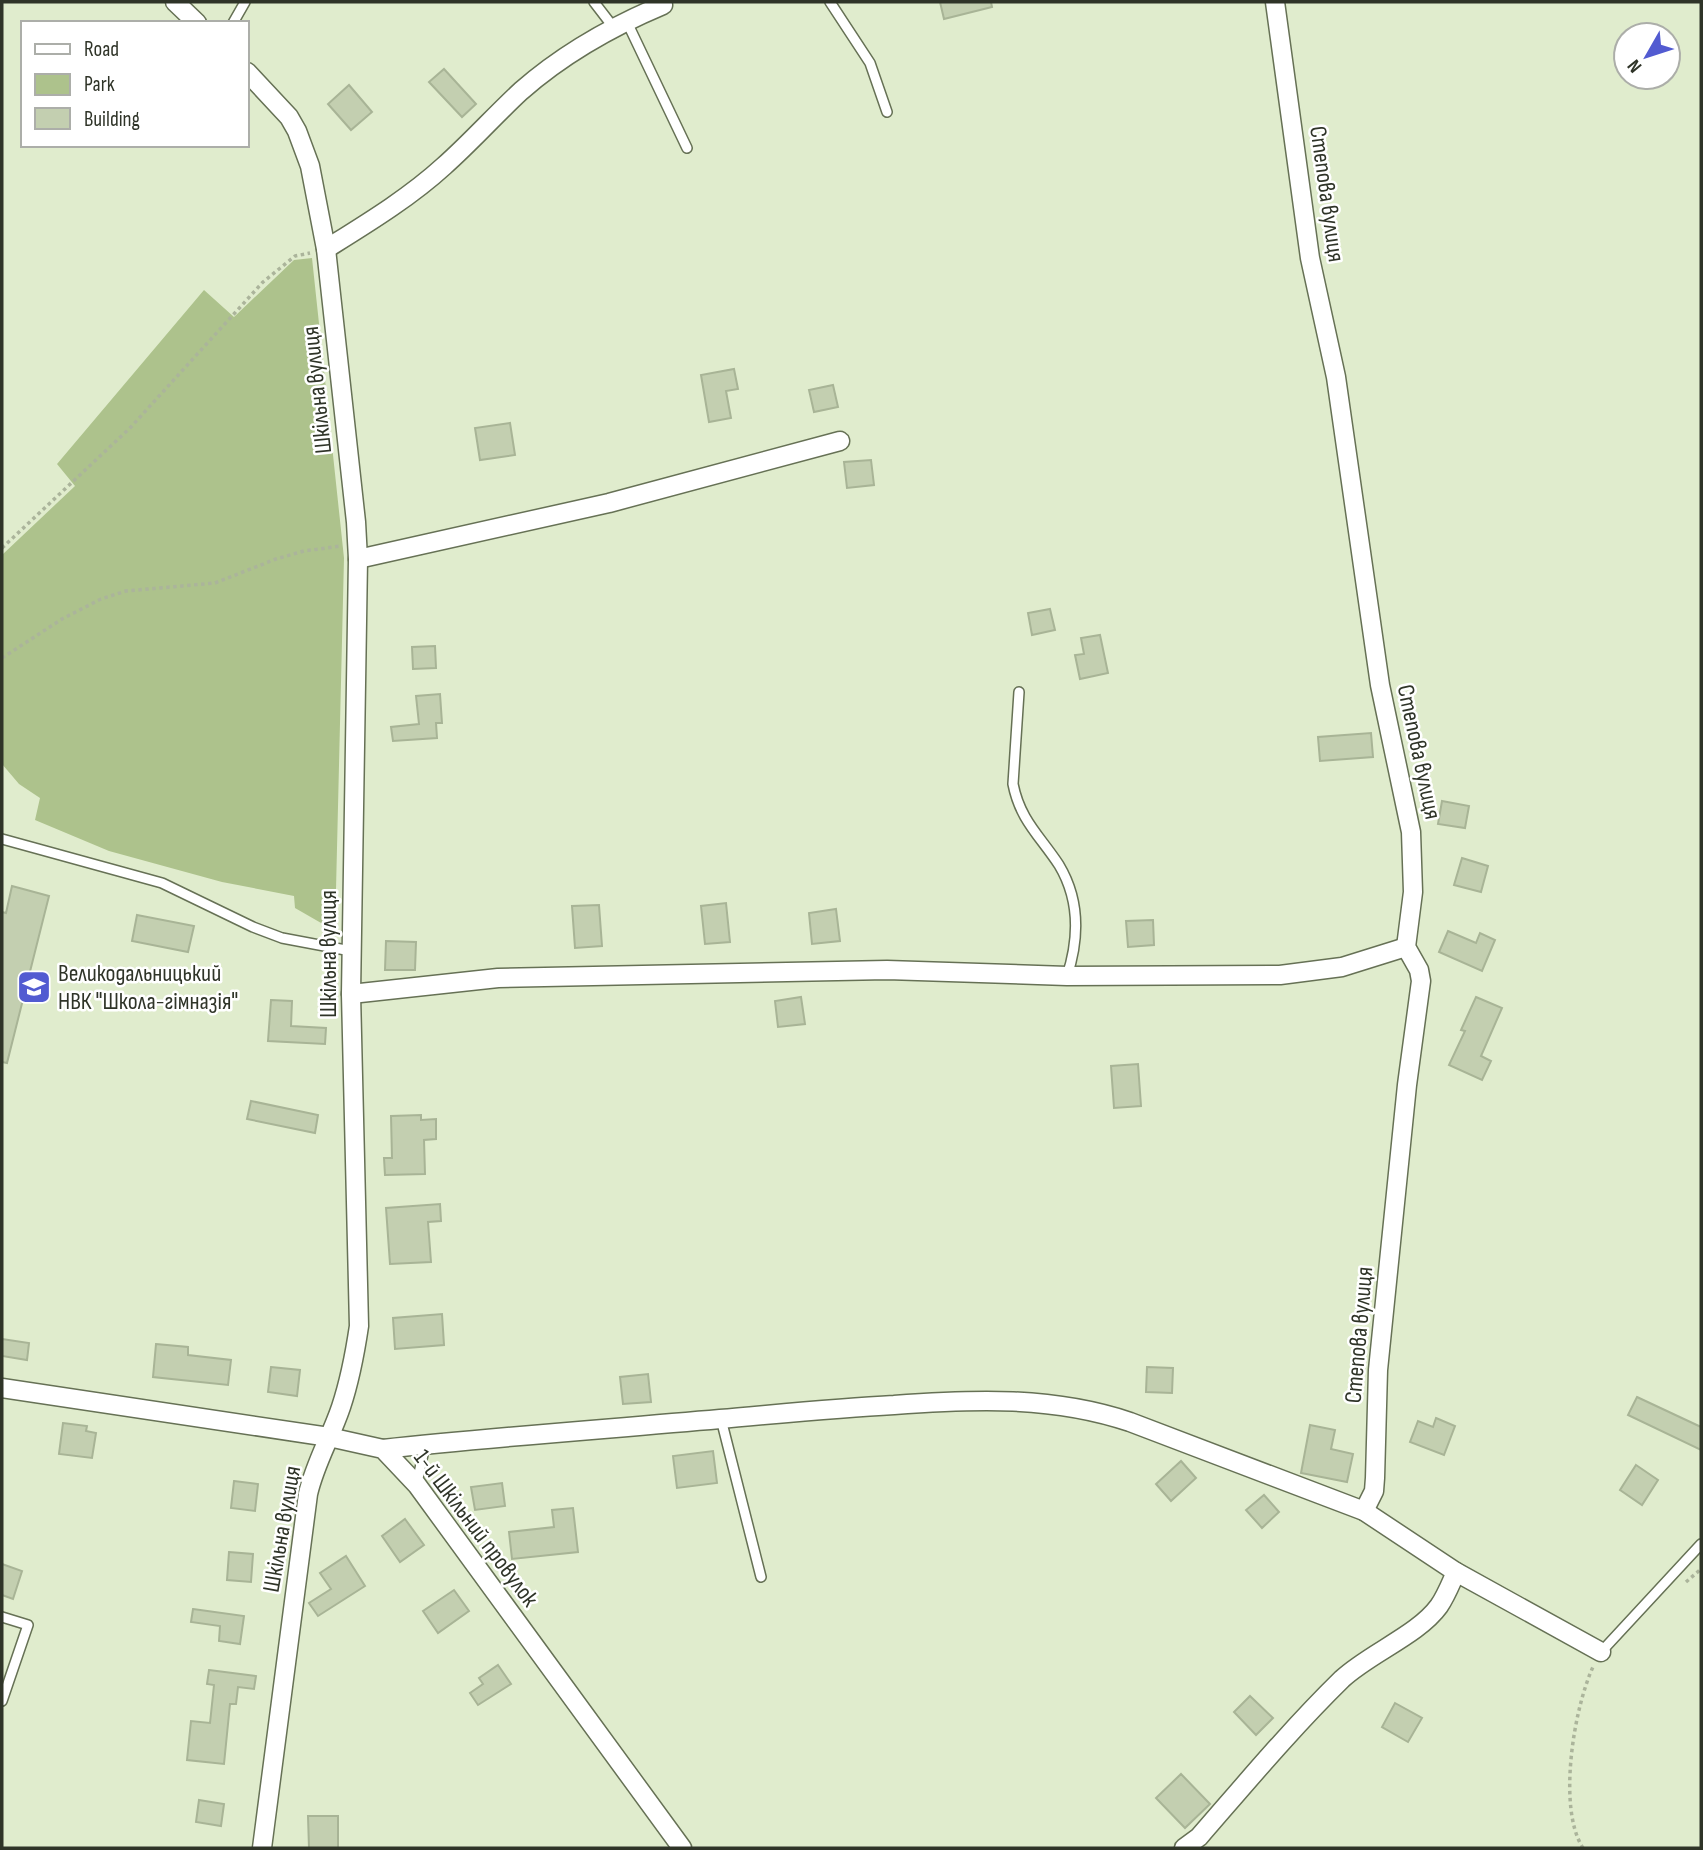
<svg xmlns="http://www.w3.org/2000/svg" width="1703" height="1850" viewBox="0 0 1703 1850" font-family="'Sofia Sans Condensed',sans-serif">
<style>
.green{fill:#adc28c}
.building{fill:#c3cfb0;stroke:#a8b496;stroke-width:2}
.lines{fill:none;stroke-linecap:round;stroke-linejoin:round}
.lane-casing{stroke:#667155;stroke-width:12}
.street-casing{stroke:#667155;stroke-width:21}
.path{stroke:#abb49b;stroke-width:3.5;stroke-dasharray:3.5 3.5;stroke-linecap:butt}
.lane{stroke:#fff;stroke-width:9}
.street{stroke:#fff;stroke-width:18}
.labels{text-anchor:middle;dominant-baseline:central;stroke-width:5;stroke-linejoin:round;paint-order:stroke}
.street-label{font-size:24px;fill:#2f3428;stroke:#fff}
.poi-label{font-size:24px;fill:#2f3428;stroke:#fff;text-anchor:start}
</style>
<rect width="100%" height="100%" fill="#e0eccd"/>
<path class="green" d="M312 258 344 558 335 931 295 908 294 896 222 882 109 851 35 820 40 798 19 784 2 764V555L75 486 57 464 204 290 234 317 294 260Z"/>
<g class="building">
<path d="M940 2H991L992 7 944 19Z"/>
<path d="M444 69 476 104 462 117 429 82Z"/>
<path d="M349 85 372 112 351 130 328 104Z"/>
<path d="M734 369 738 389 726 391 731 418 709 422 701 375Z"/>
<path d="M833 385 838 407 814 412 809 390Z"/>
<path d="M510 423 515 455 480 460 475 428Z"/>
<path d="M871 460 874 485 847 488 844 462Z"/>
<path d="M1050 609 1055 630 1032 635 1028 613Z"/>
<path d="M1100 635 1108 673 1080 679 1075 655 1084 654 1081 638Z"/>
<path d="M435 646 436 668 413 669 412 647Z"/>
<path d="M440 694 442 723H436L437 738 393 741 391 727 419 724 416 696Z"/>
<path d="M1371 733 1373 757 1320 761 1318 737Z"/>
<path d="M1442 801 1469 806 1465 828 1438 824Z"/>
<path d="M1462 858 1488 866 1481 892 1454 885Z"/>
<path d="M12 886 49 896 7 1063 2 1062V912L6 913Z"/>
<path d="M726 903 730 942 705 944 701 906Z"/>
<path d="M599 905 602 946 575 948 572 906Z"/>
<path d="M836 909 840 941 812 944 809 913Z"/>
<path d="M137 915 194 926 188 952 132 941Z"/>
<path d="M1153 920 1154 945 1128 947 1126 921Z"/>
<path d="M1448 931 1476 943 1480 933 1495 940 1482 971 1439 952Z"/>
<path d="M386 941 416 942 415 970H385Z"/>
<path d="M801 997 805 1024 778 1027 775 1001Z"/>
<path d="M1476 997 1502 1008 1481 1056 1491 1061 1482 1080 1449 1065 1465 1031 1461 1030Z"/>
<path d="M271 1000 292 1001 291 1026 326 1028 325 1044 268 1041Z"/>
<path d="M1138 1064 1141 1106 1114 1108 1111 1066Z"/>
<path d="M251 1101 318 1115 315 1133 247 1119Z"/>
<path d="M421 1115V1120L436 1119V1139L424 1140 425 1174 385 1175 384 1158H392L391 1116Z"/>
<path d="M440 1204 441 1221 428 1222 431 1262 390 1264 386 1208Z"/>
<path d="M442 1314 444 1345 395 1349 393 1318Z"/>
<path d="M2 1339 29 1343 27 1360 2 1356Z"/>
<path d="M156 1344 188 1347V1355L231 1360 228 1385 153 1377Z"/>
<path d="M271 1367 300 1370 297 1396 268 1392Z"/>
<path d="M1147 1367 1173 1368 1172 1393 1146 1392Z"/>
<path d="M648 1374 651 1402 623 1404 620 1377Z"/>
<path d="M1637 1397 1701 1427V1450L1628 1415Z"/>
<path d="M1436 1418 1455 1426 1444 1455 1410 1442 1418 1421 1433 1427Z"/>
<path d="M63 1423 87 1426 86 1431 96 1433 92 1458 59 1454Z"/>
<path d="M1310 1425 1335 1430 1331 1449 1353 1454 1347 1482 1301 1473Z"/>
<path d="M713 1451 717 1483 677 1488 673 1456Z"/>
<path d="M1181 1461 1196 1478 1171 1501 1156 1484Z"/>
<path d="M1636 1465 1658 1480 1642 1505 1620 1490Z"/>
<path d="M234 1481 258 1484 255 1511 231 1508Z"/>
<path d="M502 1483 505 1506 475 1510 471 1487Z"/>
<path d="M1264 1495 1279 1512 1262 1528 1246 1510Z"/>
<path d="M573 1508 578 1552 512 1559 509 1532 554 1527 552 1510Z"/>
<path d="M405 1519 424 1545 400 1562 382 1536Z"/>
<path d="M229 1552 253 1554 251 1582 227 1580Z"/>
<path d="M346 1556 365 1586 318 1616 309 1603 331 1589 320 1573Z"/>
<path d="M2 1564 22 1571 13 1599 2 1595Z"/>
<path d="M454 1590 469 1611 438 1633 423 1611Z"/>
<path d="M193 1609 244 1616 240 1644 219 1641 220 1626 191 1622Z"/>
<path d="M498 1665 511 1684 478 1705 470 1693 483 1684 479 1678Z"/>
<path d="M209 1670 256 1676 254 1689 238 1687 236 1704H230L224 1764 187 1760 191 1721 210 1723 214 1685 207 1684Z"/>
<path d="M1250 1696 1273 1718 1256 1735 1234 1712Z"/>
<path d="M1395 1703 1422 1718 1408 1742 1382 1727Z"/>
<path d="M1181 1774 1210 1804 1185 1828 1156 1798Z"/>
<path d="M199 1800 224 1804 221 1826 196 1822Z"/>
<path d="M308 1816H338V1848H309Z"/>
</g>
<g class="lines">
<g class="lane-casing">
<g id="lane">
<path d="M594 2 614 28"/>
<path d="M830 2 870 63 887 112"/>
<path d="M626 20 687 148"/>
<path d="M233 23 245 2"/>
<path d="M1019 692 1013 784C1020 820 1040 836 1059 865 1080 900 1079 939 1067 976"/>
<path d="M2 839 162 883 253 927 282 938 351 951"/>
<path d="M721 1419 761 1577"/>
<path d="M417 1483 425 1445"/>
<path d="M2 1617 28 1625 2 1701"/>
<path d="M1601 1652 1701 1544"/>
</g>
</g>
<g class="street-casing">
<g id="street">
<path d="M175 2 197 23"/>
<path d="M1275 2 1310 258 1336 377 1380 685 1411 832 1413 892 1406 947 1419 970 1421 981 1407 1085 1378 1370 1375 1478 1374 1491 1364 1511"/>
<path d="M247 72 289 117 297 131 310 166 326 249 356 522 358 559 351 994 359 1326C355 1353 350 1380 341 1407 331 1437 315 1463 308 1494L262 1848"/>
<path d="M326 249C366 224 409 198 444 166 471 142 495 115 521 91 562 55 613 26 663 5"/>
<path d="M358 559 609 503 840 441"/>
<path d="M351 994 498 978 887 970 1067 976 1280 975 1342 967 1406 947"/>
<path d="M2 1388 329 1437 383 1449 417 1485 682 1848"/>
<path d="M383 1449C495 1437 608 1429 720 1419 778 1414 836 1408 894 1405 974 1399 1053 1396 1130 1422L1364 1511 1456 1572 1601 1652"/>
<path d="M1184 1848 1199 1837C1246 1783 1291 1729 1342 1679 1370 1653 1418 1635 1439 1606 1446 1596 1451 1583 1456 1572"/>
</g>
</g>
<g class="path">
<path d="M2 548 130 428 263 282 295 256 310 253"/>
<path d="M2 658 62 619 101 599 126 591 215 583 276 559 304 551 341 546"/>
<path d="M1686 1582 1701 1569"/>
<path d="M1583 1848C1557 1808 1574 1708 1593 1667"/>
</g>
<use href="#lane" class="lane"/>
<use href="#street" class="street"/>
</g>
<defs>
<g id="school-square" transform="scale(1.75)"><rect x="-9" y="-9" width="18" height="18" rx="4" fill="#525bd1" stroke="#fff"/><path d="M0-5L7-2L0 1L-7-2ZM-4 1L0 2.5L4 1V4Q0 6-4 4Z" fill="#fff"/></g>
</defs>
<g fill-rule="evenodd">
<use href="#school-square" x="34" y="987"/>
</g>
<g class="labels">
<g class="street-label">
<text transform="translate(1327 194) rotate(82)">Степова вулиця</text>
<text transform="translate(317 390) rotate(-96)">Шкільна вулиця</text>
<text transform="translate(1419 752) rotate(78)">Степова вулиця</text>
<text transform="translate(328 954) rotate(-90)">Шкільна вулиця</text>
<text transform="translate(1359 1335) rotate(-85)">Степова вулиця</text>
<text transform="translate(476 1528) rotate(53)">1-й Шкільний провулок</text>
<text transform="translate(282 1529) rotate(-80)">Шкільна вулиця</text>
</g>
<g class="poi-label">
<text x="58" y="973">Великодальницький<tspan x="58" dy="28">НВК "Школа-гімназія"</tspan></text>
</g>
</g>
<rect width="1703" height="1850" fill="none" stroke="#2f3428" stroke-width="7"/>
<rect x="21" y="21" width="228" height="126" fill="#ffffff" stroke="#acaea9" stroke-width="2"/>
<rect x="35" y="44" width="35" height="10" fill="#ffffff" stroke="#acaea9" stroke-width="2"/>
<text x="84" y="56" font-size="21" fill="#2f3428">Road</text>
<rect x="35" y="74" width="35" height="21" fill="#adc28c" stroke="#acaea9" stroke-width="2"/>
<text x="84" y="91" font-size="21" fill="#2f3428">Park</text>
<rect x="35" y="108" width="35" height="21" fill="#c3cfb0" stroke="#acaea9" stroke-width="2"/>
<text x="84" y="126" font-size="21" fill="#2f3428">Building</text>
<g transform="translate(1647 56) rotate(231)"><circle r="33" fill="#ffffff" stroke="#acaea9" stroke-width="2"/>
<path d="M0-5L12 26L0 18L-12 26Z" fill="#525bd1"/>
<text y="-10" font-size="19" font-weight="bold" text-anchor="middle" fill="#2f3428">N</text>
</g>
</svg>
